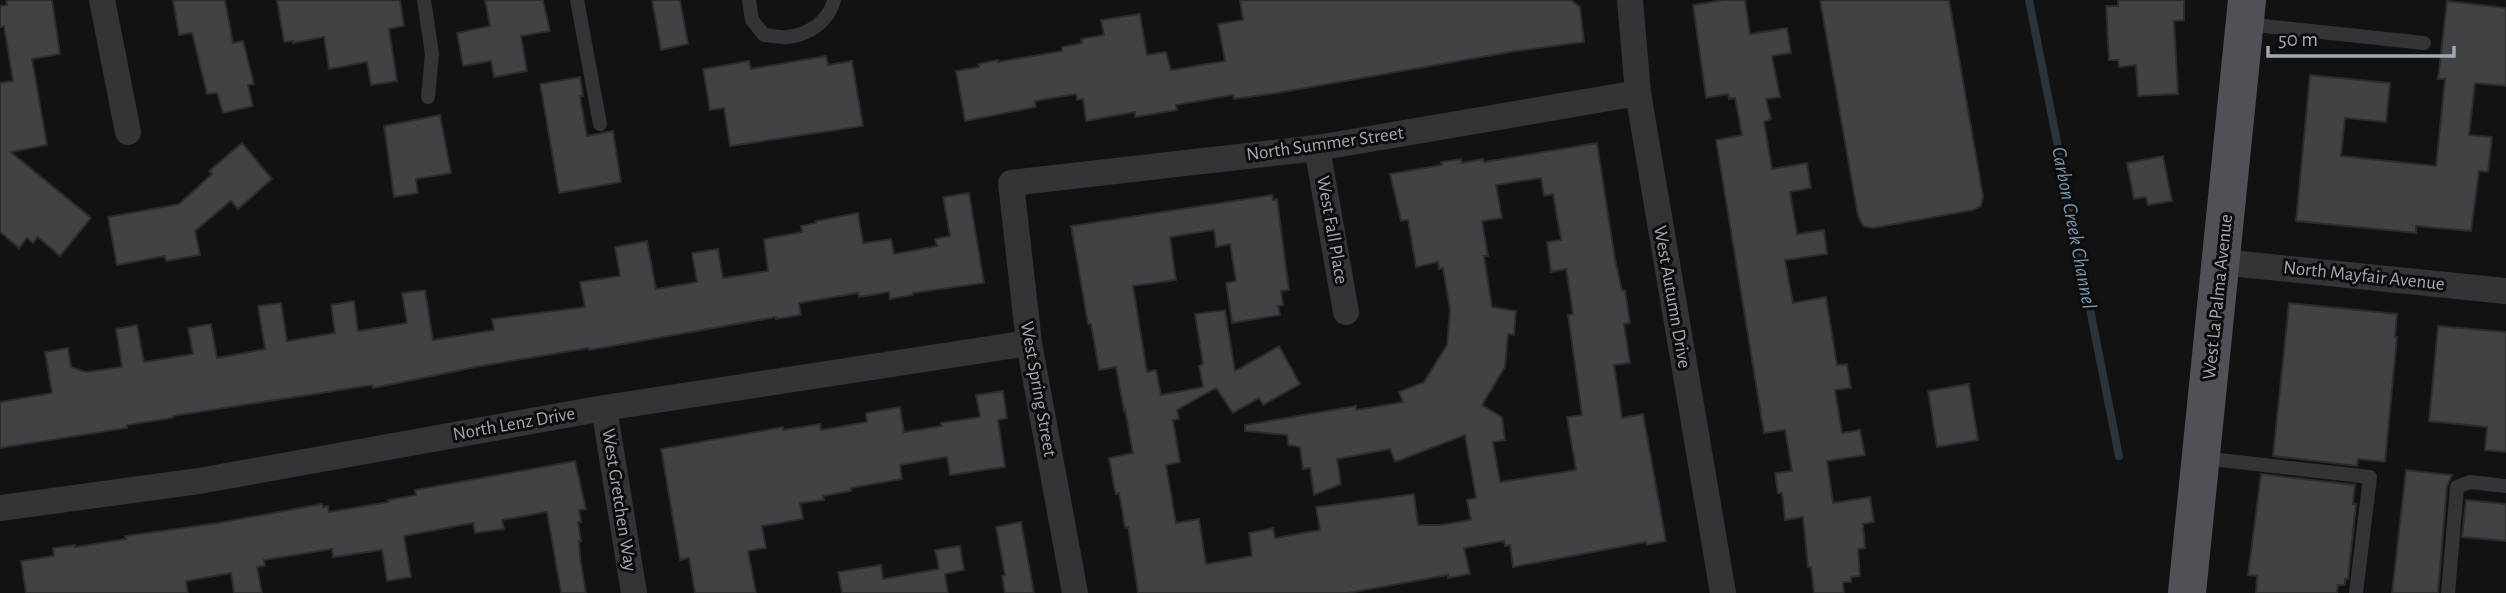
<svg xmlns="http://www.w3.org/2000/svg" width="2506" height="593" viewBox="0 0 2506 593" font-family="'Alegreya Sans',sans-serif">
<style>
.lines{fill:none;stroke-linecap:round;stroke-linejoin:round}
.stream{stroke:#2b343b;stroke-width:8}
.building{fill:#414246;stroke:#2c2c2f;stroke-width:2;fill-rule:evenodd}
.service{stroke:#333438;stroke-width:14}
.minor{stroke:#333438;stroke-width:26}
.primary{stroke:#4f5157;stroke-width:38}
.labels{text-anchor:middle;dominant-baseline:central;stroke-width:6;stroke-linejoin:round;paint-order:stroke}
.street-label{font-size:19px;fill:#a3a8b4;stroke:#0d0d0e}
.water-label{font-size:21px;font-style:italic;fill:#7a96ae;stroke:#0d0d0e}
</style>
<rect width="100%" height="100%" fill="#121213"/>
<g class="lines">
<path class="stream" d="M2029 0 2119 456"/>
</g>
<g class="building">
<path d="M6 0H52L60 54 32 59 47 145 11 152 91 218 60 256 38 237 33 243 27 238 19 248 0 232V83L13 81 4 26 0 27V6L7 5Z"/>
<path d="M173 0H225L233 43 243 41 254 84 248 85 253 106 223 113 217 93 207 94 192 33 179 35Z"/>
<path d="M277 0H400L404 26 389 29 397 81 371 85 367 62 329 69 324 37 293 43V41L284 42Z"/>
<path d="M485 0H543L550 31 521 36 527 71 494 77 491 61 463 66 457 33 490 26Z"/>
<path d="M652 0H680L688 44 661 50Z"/>
<path d="M1240 0H1571L1580 7 1584 42 1510 52 1277 93 1234 99 1233 95 1176 105 1177 110 1135 117V112L1086 121 1083 99 1077 100 1076 94 1035 101 1036 107 965 121 956 71 979 67 978 64 998 60V62L1062 51V47L1082 43 1081 39 1104 35 1101 20 1140 14 1147 55 1166 52 1171 70 1225 61 1218 24 1243 20Z"/>
<path d="M1723 0H1745L1750 34 1787 28 1791 53 1772 56 1780 97 1766 99 1771 119 1764 122 1772 169 1807 163 1811 188 1790 192 1797 234 1824 230 1827 254 1785 260 1793 303 1826 297 1837 365 1847 364 1851 388 1835 390 1842 433 1860 430 1865 455 1827 461 1833 503 1870 497 1874 522 1863 524 1865 548 1858 549 1860 576 1851 577V582H1843L1844 593H1814L1811 567H1808L1803 517 1785 520 1782 493H1778L1775 473 1792 471 1785 430 1764 433 1716 140 1742 135 1735 98 1729 99 1728 94 1706 98 1693 5Z"/>
<path d="M1820 0H1949L1983 196 1981 206 1973 210 1873 228 1863 226 1858 216Z"/>
<path d="M2118 0H2184V20L2174 21 2178 94 2138 96 2136 65 2119 67 2118 60H2109L2106 6H2118Z"/>
<path d="M2447 1 2506 8V86L2475 83 2469 135 2492 137 2488 172 2479 171 2471 231 2416 226V233L2296 221 2310 75 2390 83 2386 122 2345 118 2341 156 2436 166 2445 79H2438Z"/>
<path d="M826 56 828 65 852 61 863 126 730 146 724 108 710 110 703 69 749 61 751 69Z"/>
<path d="M580 77 583 96H580L587 136 613 131 621 182 559 193 540 84Z"/>
<path d="M440 115 451 173 416 179 418 193 394 197 384 126Z"/>
<path d="M242 143 272 179 238 209 231 201 195 231 200 255 166 261 165 256 117 265 108 217 179 204 212 174 209 171Z"/>
<path d="M1597 143 1615 259 1622 291 1625 290 1630 323 1624 324 1630 363 1614 365 1622 418 1643 414 1666 541 1647 545 1646 542 1513 567 1510 545 1505 546 1504 541 1464 548 1470 574 1448 578V575L1348 593H1138L1128 527 1125 528 1119 493 1116 494 1114 487 1109 458 1133 453 1125 410 1124 411 1116 367 1099 370 1091 324H1088L1071 226 1272 195 1273 200 1277 199 1289 290 1281 291 1283 305 1278 306 1280 315 1232 323 1226 283 1236 281 1230 244 1216 247 1214 230 1170 237 1176 280 1133 286 1147 372 1156 370 1161 395 1203 387 1199 366 1203 364 1195 314 1225 310 1235 371 1279 346 1300 384 1263 405 1259 398 1233 413 1216 388 1177 410 1179 419 1173 420 1180 462 1166 465 1176 523 1199 519 1206 564 1252 556 1249 533 1273 528 1275 538 1320 530 1316 507 1414 494 1418 525H1440L1471 520 1467 500 1476 498 1465 435 1395 462 1390 449 1337 459 1341 484 1314 495 1310 468 1303 469 1300 447 1288 445 1287 435 1245 431V425L1356 406V410L1403 402 1399 392 1424 382 1447 345 1450 310 1443 268 1439 269 1438 262 1416 267 1408 220 1401 221 1390 174 1442 165 1441 162 1461 159 1462 163 1483 159 1484 162ZM1541 178 1544 196 1553 194 1561 240 1547 242 1551 272 1566 269 1573 314 1568 315 1582 415 1567 417 1576 470 1500 482 1493 442 1505 440 1502 417 1482 405 1505 367 1508 334 1514 335 1516 311 1492 307 1484 256H1488L1482 221 1502 218 1496 185Z"/>
<path d="M2163 156 2172 201 2148 205 2146 197 2134 199 2127 163Z"/>
<path d="M969 193 984 283 913 293V295L890 299 889 292 859 297 858 293 799 303 801 315 776 319V317L589 350V348L481 366 373 388 372 385 173 416V418L127 425V428L0 448V402L52 393 45 352 68 348 71 367 86 372 122 367 116 329 137 325 144 362 193 354 188 328 211 324 217 358 265 349 258 306 281 303 287 341 335 333 331 305 354 301 358 331 407 323 402 293 425 290 433 340 494 330 492 319 585 307 580 282 620 276 615 247 647 241 656 289 697 282 692 253 718 249 723 278 768 271 764 239 802 232 801 226 816 223V221L858 213 863 243 891 239 894 254 937 246 935 239 950 236 943 197Z"/>
<path d="M2289 303 2397 314 2395 337H2397L2385 462 2358 459 2357 466 2273 456Z"/>
<path d="M2438 326 2506 332V452L2485 450 2487 427 2429 421Z"/>
<path d="M1969 384 1978 440 1937 447 1928 391Z"/>
<path d="M1003 391 1007 418 998 420 1005 467 950 475 947 457 900 465 902 479 851 488V491L823 496 824 500 800 503 803 519 762 526 766 548 748 551 756 593H695L689 558 680 560 661 449 783 427V430L820 424 821 430 867 422 866 413 900 407 904 432 942 426 941 423 980 417 976 395Z"/>
<path d="M575 461 586 509 579 510 581 522H578L581 541H579L580 557 586 593H561L547 512 502 520 504 529 475 533 473 523 404 536 411 577 387 581 382 550 333 557 332 549 264 560 265 566 257 567 262 593H234L231 573 186 581 188 593H26L21 561 54 556 53 548 75 545V547L126 539 125 536 218 523 322 504 323 507 328 506 329 512 389 502 388 500 416 495 415 490Z"/>
<path d="M2406 470 2452 475 2447 486 2438 593H2392Z"/>
<path d="M2261 474 2355 485 2353 504H2356L2348 579H2345V585H2338L2337 593H2256L2257 576 2248 575Z"/>
<path d="M2466 500 2506 504V541L2462 537Z"/>
<path d="M1021 522 1034 593H1005L1002 576 1005 575 996 527Z"/>
<path d="M960 546 964 570 945 574 948 593H842L838 572 881 565 883 579 939 569 935 550Z"/>
</g>
<g class="lines">
<g class="service">
<path d="M424 0 432 54 428 97"/>
<path d="M577 0 600 124"/>
<path d="M749 0 752 20 764 35C771 35 780 38 787 37 809 35 829 21 834 0"/>
<path d="M2246 24 2424 43"/>
<path d="M2202 458 2370 477 2356 593"/>
<path d="M2448 593 2457 487 2470 482 2506 486"/>
</g>
<g class="minor">
<path d="M102 0 128 132"/>
<path d="M1630 0 1638 93 1723 593"/>
<path d="M1317 148 1346 312"/>
<path d="M2221 262 2506 291"/>
<path d="M604 408 634 593"/>
<path d="M0 508 199 481 604 408 1029 343"/>
<path d="M1075 593 1029 343 1011 183 1317 148 1638 93"/>
</g>
<path class="primary" d="M2187 593 2247 0"/>
</g>
<g class="labels">
<g class="street-label">
<text transform="translate(1325 144) rotate(-8)">North Summer Street</text>
<text transform="translate(1332 230) rotate(80)">West Fall Place</text>
<text transform="translate(2364 276) rotate(6)">North Mayfair Avenue</text>
<text transform="translate(1672 297) rotate(80)">West Autumn Drive</text>
<text transform="translate(2218 297) rotate(-84)">West La Palma Avenue</text>
<text transform="translate(1038 389) rotate(80)">West Spring Street</text>
<text transform="translate(514 424) rotate(-10)">North Lenz Drive</text>
<text transform="translate(619 500) rotate(81)">West Gretchen Way</text>
</g>
<g class="water-label">
<text transform="translate(2074 228) rotate(79)">Carbon Creek Channel</text>
</g>
</g>
<path d="M2268 46v10h186v-10" fill="none" stroke="#a3a8b4" stroke-width="3.5"/>
<text x="2278" y="46" font-size="21" fill="#a3a8b4" stroke="#0d0d0e" stroke-width="5" paint-order="stroke">50 m</text>
</svg>
